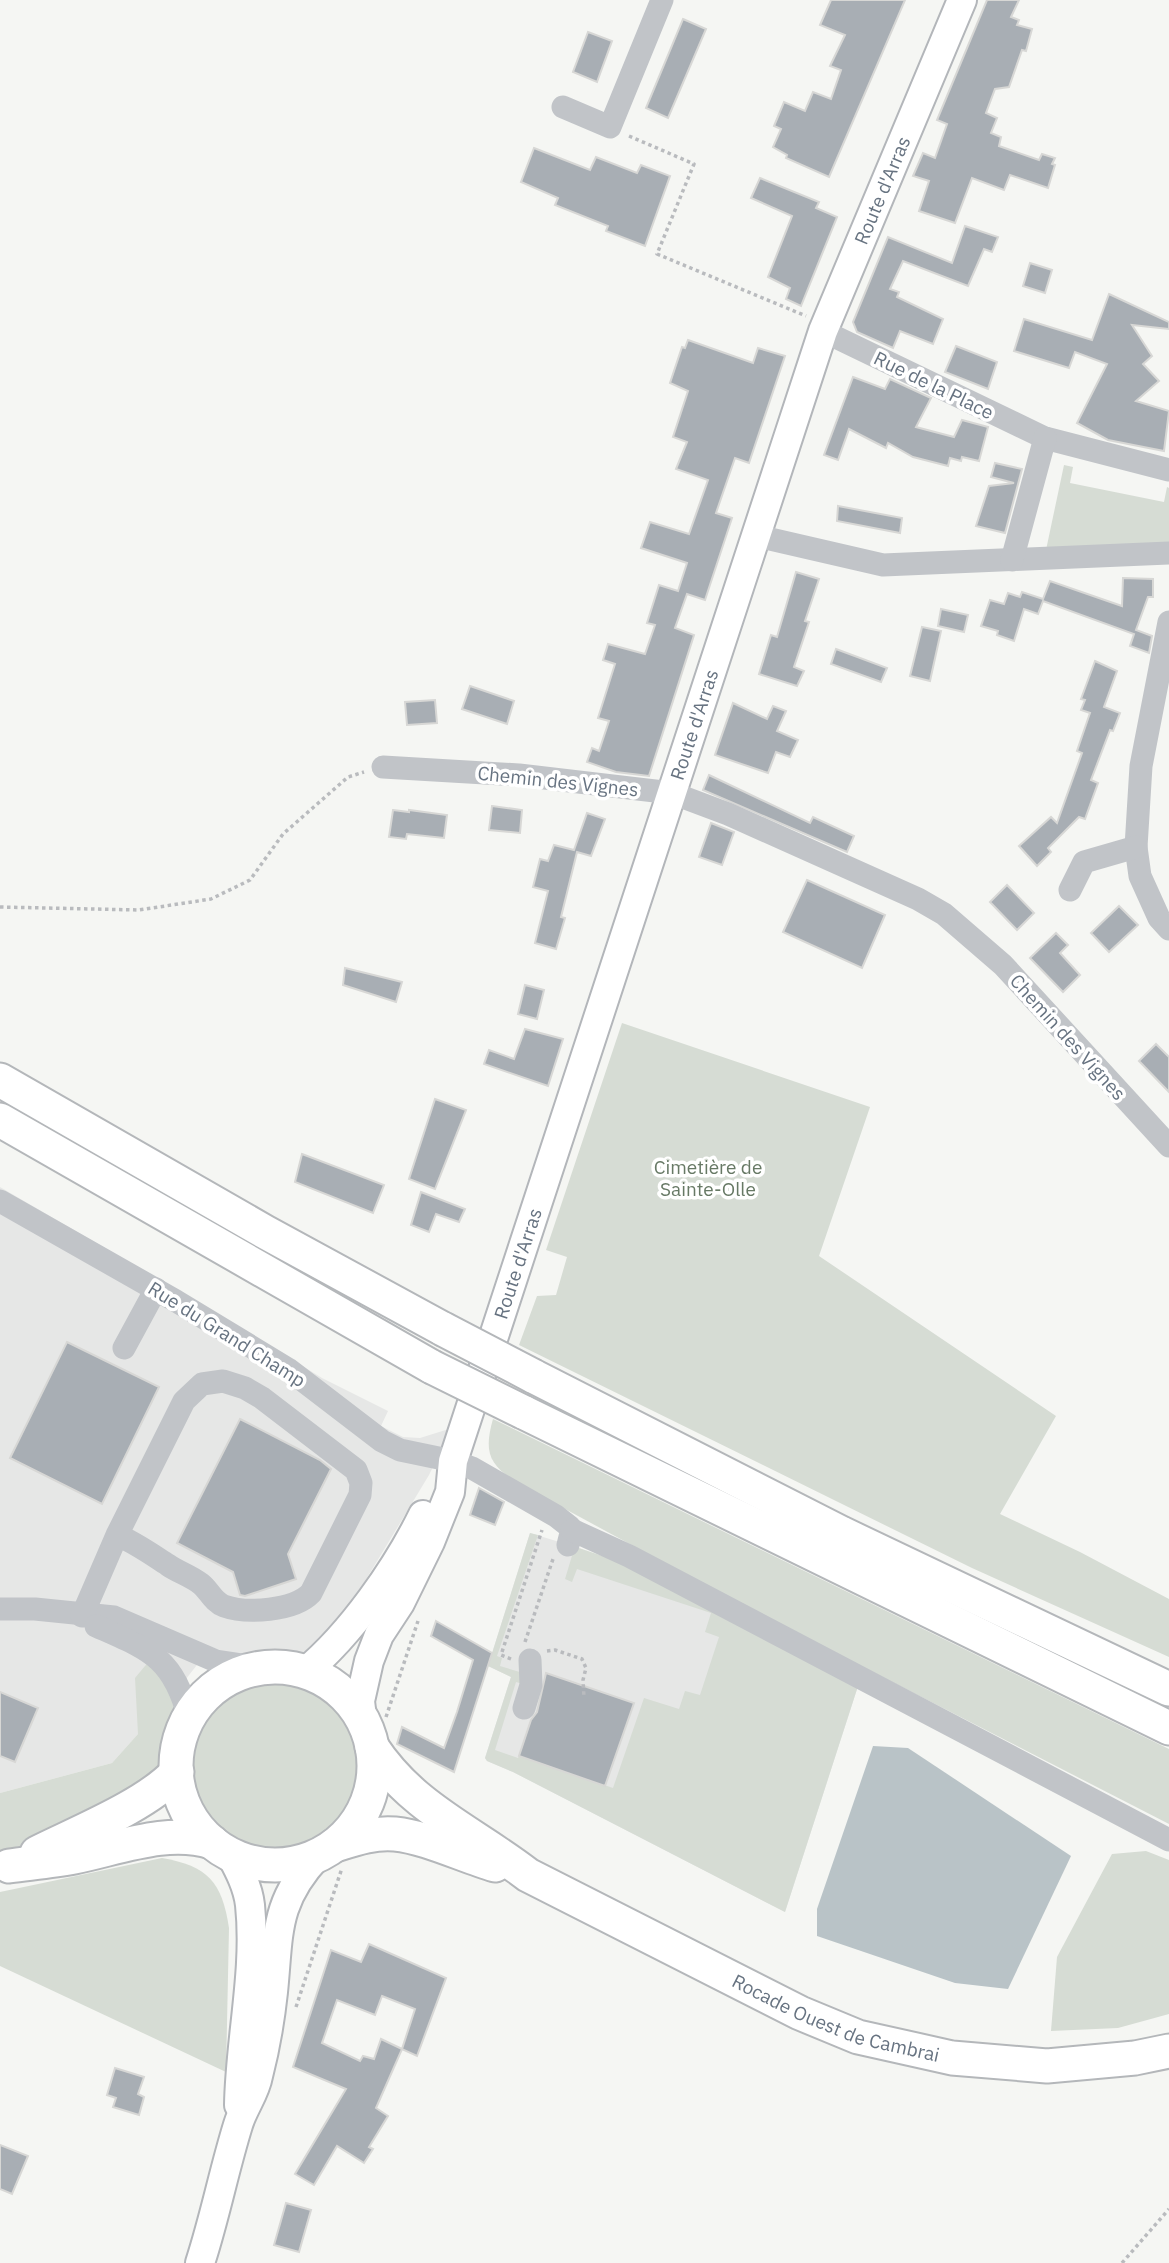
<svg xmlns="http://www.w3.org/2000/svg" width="1169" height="2263" viewBox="0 0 1169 2263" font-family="'IBM Plex Sans',sans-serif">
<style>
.built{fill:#e6e7e6}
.green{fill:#d6dcd4}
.water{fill:#b9c3c7}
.building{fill:#a8aeb4;stroke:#d7d7d5;stroke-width:2;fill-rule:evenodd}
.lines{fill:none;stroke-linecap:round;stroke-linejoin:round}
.major-casing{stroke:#b3b6ba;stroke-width:32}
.highway-casing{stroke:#b4b7ba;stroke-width:37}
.path{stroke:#b9bbbe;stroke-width:3.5;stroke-dasharray:3.5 3.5;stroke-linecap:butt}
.minor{stroke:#c1c4c8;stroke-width:23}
.major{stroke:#fff;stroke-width:28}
.highway{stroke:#fff;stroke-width:33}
.highway-bridge-casing{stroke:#b4b7ba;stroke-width:37;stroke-linecap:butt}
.highway-bridge{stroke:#fff;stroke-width:33}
.labels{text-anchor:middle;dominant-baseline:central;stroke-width:7;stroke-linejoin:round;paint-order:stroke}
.street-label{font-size:19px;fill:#677381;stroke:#fff}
.park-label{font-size:19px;fill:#677965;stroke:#fff}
</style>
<rect width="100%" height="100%" fill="#f5f6f3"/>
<g class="built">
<path d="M0 1187 215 1312 322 1378 388 1411 381 1426 403 1437 420 1438 452 1428 429 1475 359 1591 318 1643 299 1655 266 1658 227 1653 211 1647 175 1693 112 1763 0 1793Z"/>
<path d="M530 1533 579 1548 859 1683 785 1912 513 1772 487 1761 485 1758 511 1677 488 1666Z"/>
</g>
<g class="green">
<path d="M1064 465 1073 467 1070 483 1164 502 1167 487 1169 488V545L1046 550Z"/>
<path d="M622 1023 870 1107 819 1256 1056 1416 1000 1514 1080 1552 1169 1599V1657L972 1568 519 1345 537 1296 556 1295 567 1257 546 1250Z"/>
<path d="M493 1419 1169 1749V1824L746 1607 519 1484C490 1465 483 1454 493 1419Z"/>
<path d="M530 1533 538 1535 497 1656 502 1658 500 1666 523 1673V1684L516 1682 495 1750 518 1758 519 1756 613 1788 644 1698 679 1709 685 1691 700 1695 719 1637 705 1632 711 1613 577 1569 572 1582 565 1579 574 1549 579 1548 629 1565 859 1683 785 1912 513 1772 487 1761 485 1758 511 1677 488 1666Z"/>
<path d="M150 1660C158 1674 170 1689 175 1704 180 1719 167 1760 160 1775L51 1838 0 1851V1793L112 1763 138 1734 135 1678Z"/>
<circle cx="275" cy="1766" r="83"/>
<path d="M1146 1851 1169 1860V2014L1118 2028 1051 2031 1057 1957 1112 1854Z"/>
<path d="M162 1858C208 1866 222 1882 229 1928L226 2072 0 1966V1892Z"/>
</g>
<path class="water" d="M873 1746 908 1748 1071 1856 1008 1989 955 1983 817 1936V1909Z"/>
<g class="building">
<path d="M831 0H905L829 177 786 158 787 155 773 147 781 129 774 126 784 102 805 111 813 92 831 99 841 70 830 66 845 35 820 25Z"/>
<path d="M987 0H1019L1011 17 1019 20 1017 25 1032 29 1026 51 1022 50 1009 87 995 89 986 113 997 118 991 133 1001 137 999 146 1039 160 1042 154 1055 158 1052 164 1055 165 1048 188 1010 175 1004 190 972 178 955 223 919 211 929 181 913 176 923 153 935 158 947 124 937 120Z"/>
<path d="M683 19 706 29 668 118 646 108Z"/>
<path d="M588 32 612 41 597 82 573 72Z"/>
<path d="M534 148 590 170 596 157 637 173 641 165 670 176 645 246 606 231 608 226 555 205 558 198 521 182Z"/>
<path d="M760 178 819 202 816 208 837 217 801 306 786 299 790 288 768 277 792 216 751 198Z"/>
<path d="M965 226 998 237 992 252 984 249 968 286 903 261 890 289 899 292 897 297 943 319 933 344 900 331 893 348 857 332 853 322 888 237 952 263Z"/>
<path d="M1030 263 1052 270 1045 293 1023 286Z"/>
<path d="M1109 294 1169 322V329L1132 325 1152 356 1143 364 1159 381 1136 401 1169 411 1164 451 1108 440 1077 423 1107 364 1075 352 1069 368 1014 351 1024 319 1092 340Z"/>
<path d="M688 340 753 363 758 348 785 356 749 463 735 458 716 513 732 518 705 600 687 594 675 628 694 635 649 776 616 772 587 762 592 748 599 751 609 721 598 718 615 664 603 660 608 644 645 654 655 625 647 623 659 585 678 591 687 563 641 548 650 522 689 534 708 480 676 469 687 442 673 437 688 391 670 383 682 347 685 348Z"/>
<path d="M956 346 997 362 988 389 945 372Z"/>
<path d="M853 377 885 389 890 379 931 398 916 427 954 437 962 420 988 427 979 461 962 457 961 461 950 458 948 466 913 457 888 443 886 448 849 429 838 460 824 455Z"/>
<path d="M995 463 1022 469 1005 533 976 526 989 486 1014 483 991 477Z"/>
<path d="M838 506 902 518 900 533 837 521Z"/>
<path d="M796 572 819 579 805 621 809 622 794 667 804 671 797 686 759 674 771 635 777 637Z"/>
<path d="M1123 578 1153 579V597H1148L1136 630 1152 636 1149 653 1130 646 1134 634 1043 601 1038 614 1024 609 1014 641 997 635 998 631 981 626 990 600 1004 604 1008 593 1020 597 1022 592 1043 599 1050 581 1122 606Z"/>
<path d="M941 609 968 615 964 632 938 626Z"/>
<path d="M922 627 941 631 930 681 910 676Z"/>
<path d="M836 649 887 668 881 682 831 664Z"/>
<path d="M1095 661 1117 671 1104 707 1120 713 1113 731 1110 730 1091 780 1098 783 1085 819 1079 817 1048 848 1051 852 1037 866 1019 846 1051 817 1057 823 1082 753 1077 751 1090 713 1081 710 1085 700 1081 699Z"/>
<path d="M470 686 514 701 507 724 462 709Z"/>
<path d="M435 700 437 723 407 725 405 702Z"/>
<path d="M733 703 767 719 773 706 786 711 777 731 798 740 790 757 776 752 768 773 715 755Z"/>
<path d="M709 775 810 823 813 817 854 836 847 852 703 790Z"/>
<path d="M492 806 522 810 520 833 489 830Z"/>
<path d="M393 810 409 812V810L447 815 444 838 407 834 406 839 389 837Z"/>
<path d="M587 813 605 819 591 856 577 852 561 917 565 918 556 949 535 943 548 891 533 887 540 859 548 861 554 845 574 850Z"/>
<path d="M711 823 734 832 722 865 699 857Z"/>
<path d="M807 880 885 915 862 968 783 932Z"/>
<path d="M1007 885 1034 913 1017 930 990 902Z"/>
<path d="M1119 906 1138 925 1109 952 1091 933Z"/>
<path d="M1056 933 1068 945 1060 953 1080 975 1063 992 1030 958Z"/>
<path d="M345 968 402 982 396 1002 343 985Z"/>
<path d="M525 985 544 990 537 1019 518 1014Z"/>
<path d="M525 1029 563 1039 548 1086 484 1064 489 1050 514 1059Z"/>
<path d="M1156 1044 1169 1057V1092L1139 1061Z"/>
<path d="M435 1099 466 1110 435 1189 409 1179Z"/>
<path d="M302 1154 384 1185 373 1213 295 1182Z"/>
<path d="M421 1192 465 1209 459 1222 436 1214 429 1232 411 1225Z"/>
<path d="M67 1342 159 1387 102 1504 10 1458Z"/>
<path d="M240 1419 320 1460 331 1469 288 1554 296 1579 245 1596 240 1595 233 1572 177 1543Z"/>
<path d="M479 1488 504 1502 495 1525 470 1515Z"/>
<path d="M436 1621 492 1653 454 1772 397 1744 402 1727 444 1748 457 1712 473 1660 431 1636Z"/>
<path d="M546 1673 634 1703 605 1786 519 1756 531 1720 537 1712Z"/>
<path d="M0 1692 38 1708 15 1762 0 1756Z"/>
<path d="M369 1944 446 1978 417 2056 402 2049 376 2108 388 2116 369 2147 373 2149 364 2163 337 2146 314 2185 295 2174 346 2089 293 2067 331 1950 361 1962ZM382 1996 415 2009 402 2049 381 2039 374 2059 363 2056 360 2061 322 2043 337 2000 375 2015Z"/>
<path d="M115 2068 144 2077 138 2094 144 2097 139 2115 113 2107 116 2098 107 2095Z"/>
<path d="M0 2145 28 2156 12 2194 0 2189Z"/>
<path d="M286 2203 311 2210 299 2252 274 2245Z"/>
</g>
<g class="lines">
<g class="major-casing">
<g id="major">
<path d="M305 1672C351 1634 397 1568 423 1515"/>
<path id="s1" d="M362 1718 360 1701 369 1661 379 1635 400 1603 430 1542 450 1492 453 1461 823 331 962 0"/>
<path d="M231 1855C239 1870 248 1887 250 1905 257 1971 240 2039 239 2105"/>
<path d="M200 2263C215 2217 224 2170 238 2125 243 2108 255 2093 258 2076 265 2049 270 2020 273 1992 279 1933 274 1902 318 1855"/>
</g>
</g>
<g class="highway-casing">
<g id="highway">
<path d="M0 1080 265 1232 443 1329"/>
<path d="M0 1120 432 1367"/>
<path d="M533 1376 841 1533 1169 1689"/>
<path d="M523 1412 1169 1728"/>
<circle cx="275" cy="1766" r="99"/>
<path id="s2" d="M372 1747C413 1809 471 1831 528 1875L800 2013 858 2037 952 2058 1047 2066 1135 2058 1169 2051"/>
<path d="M335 1845C354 1839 374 1832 395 1834 426 1837 464 1856 495 1865"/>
<path d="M37 1853C79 1832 147 1805 177 1772"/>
<path d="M9 1866C31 1863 53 1861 74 1857 119 1848 167 1828 212 1842"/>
</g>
</g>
<g class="path">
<path d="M629 136 694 164 657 254 806 316"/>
<path d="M0 907 139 910 211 899 250 880 283 834 348 777 364 772"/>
<path d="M525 1642 553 1559"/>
<path d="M547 1651 555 1650 582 1659 586 1668 583 1680 584 1697"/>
<path d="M511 1659 501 1655 542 1530"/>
<path d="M386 1717 418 1621"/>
<path d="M296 2007 342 1868"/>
<path d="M1122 2263 1169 2209"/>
</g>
<g class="minor">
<path d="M563 107 610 127 662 0"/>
<path d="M823 331 1045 438 1169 470"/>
<path d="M757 536 883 565 1169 553"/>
<path d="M1012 560 1045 438"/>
<path d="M1169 622 1141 766 1136 847 1140 876 1159 918 1169 929"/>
<path d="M383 767 519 775 672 793 728 814 918 899 944 914 1003 965 1169 1146"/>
<path d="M1070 890 1084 862 1136 847"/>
<path d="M0 1201 176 1301 288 1369 382 1441 400 1450 453 1461 472 1468 556 1516 570 1527 571 1533 568 1545"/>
<path d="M124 1348 156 1289"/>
<path d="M572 1530 629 1556 1169 1840"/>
<path d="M0 1609H35L114 1617 216 1661 261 1668"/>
<path d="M82 1616 117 1535 184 1401 202 1384 223 1381 245 1388 262 1398 356 1470 361 1483 360 1495 311 1593C294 1611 246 1614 224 1606 213 1602 209 1590 201 1584 191 1576 178 1572 168 1565 151 1554 136 1543 117 1535"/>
<path d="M96 1626C150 1650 173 1657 189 1718"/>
<path d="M524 1708 531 1685 530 1660"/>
</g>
<use href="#major" class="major"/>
<use href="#highway" class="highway"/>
<g class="highway-bridge-casing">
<g id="highway-bridge">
<path d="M443 1329 533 1376"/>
<path d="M432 1367 523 1412"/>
</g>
</g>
<use href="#highway-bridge" class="highway-bridge"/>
</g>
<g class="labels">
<g class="street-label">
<text stroke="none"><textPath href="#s1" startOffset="1619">Route d'Arras</textPath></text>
<text transform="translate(934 385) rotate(26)">Rue de la Place</text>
<text stroke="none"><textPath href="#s1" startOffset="1052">Route d'Arras</textPath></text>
<text transform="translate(558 781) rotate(6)">Chemin des Vignes</text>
<text transform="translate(1068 1037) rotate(48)">Chemin des Vignes</text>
<text stroke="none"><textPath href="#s1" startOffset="485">Route d'Arras</textPath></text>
<text transform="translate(227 1334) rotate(32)">Rue du Grand Champ</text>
<text stroke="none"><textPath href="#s2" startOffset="544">Rocade Ouest de Cambrai</textPath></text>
</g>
<g class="park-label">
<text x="708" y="1167">Cimetière de<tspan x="708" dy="22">Sainte-Olle</tspan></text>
</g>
</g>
</svg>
